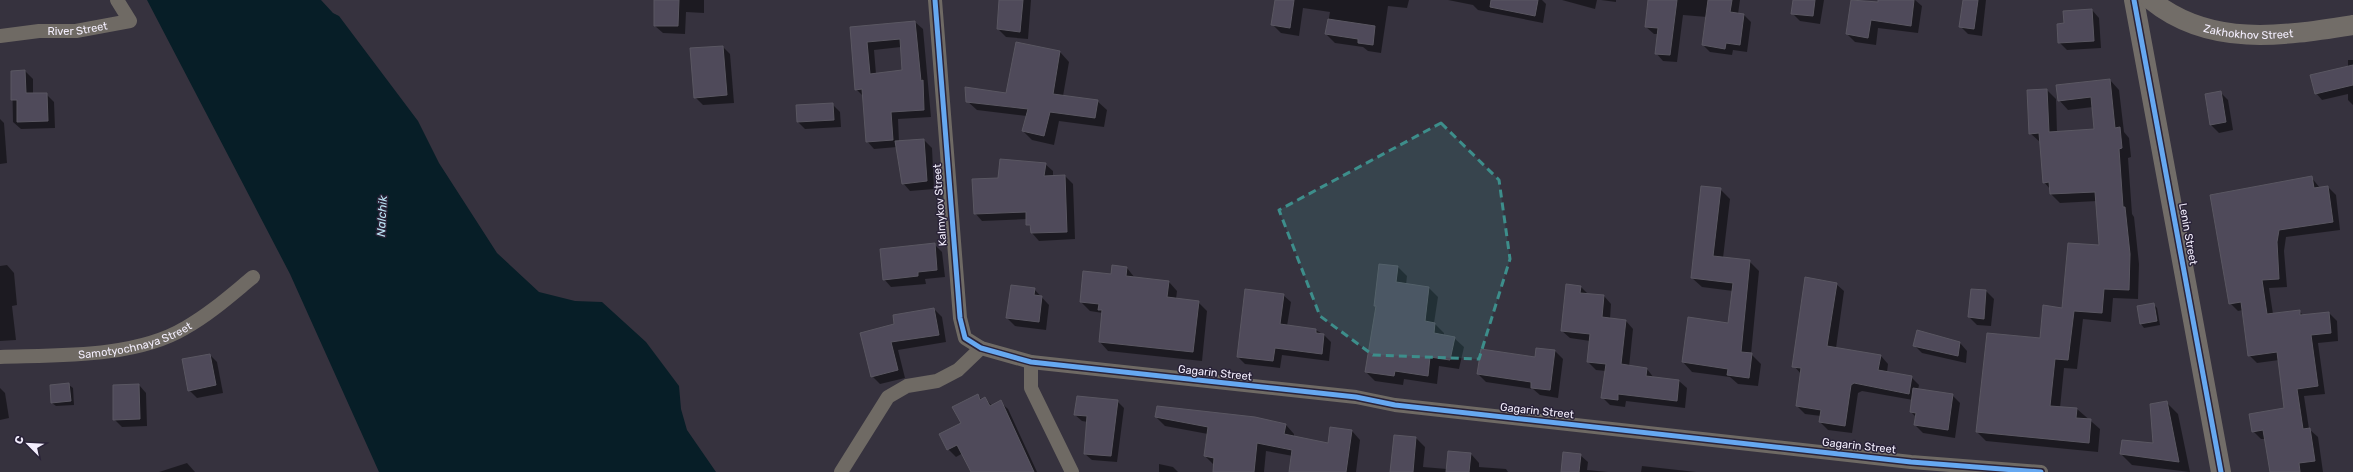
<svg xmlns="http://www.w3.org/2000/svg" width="2353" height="472" viewBox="0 0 2353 472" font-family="Rubik,sans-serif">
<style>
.water{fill:#071e27}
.shadow{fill:#0007;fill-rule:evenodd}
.building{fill:#4f4a5a;stroke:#5a5762;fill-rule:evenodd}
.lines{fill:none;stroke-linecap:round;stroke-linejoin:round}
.street{stroke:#6f6a64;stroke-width:14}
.secondary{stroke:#726d68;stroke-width:20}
.cycleway-casing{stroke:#2a2338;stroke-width:8}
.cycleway{stroke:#66a8f1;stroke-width:5}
.marked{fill:#3d8e8b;fill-opacity:0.2;stroke:#3d8e8b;stroke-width:3;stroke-dasharray:8 5;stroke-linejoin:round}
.labels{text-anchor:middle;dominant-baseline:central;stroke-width:3;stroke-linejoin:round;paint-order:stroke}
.street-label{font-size:11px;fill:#f3eefd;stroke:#2a2338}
.water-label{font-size:12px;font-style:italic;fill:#bbe5f6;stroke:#2a2338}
</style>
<rect width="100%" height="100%" fill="#36323e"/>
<path class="water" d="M147 0H321L333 13 339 16 418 121 439 163 497 253 539 292 575 301 602 302 646 342 679 386 681 409 687 430 716 472H379L290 274Z"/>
<g class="shadow">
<path d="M655 0H704V13L686 12 685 34 663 33 655 26Z"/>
<path d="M1000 0H1031L1028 39 1006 37 998 29Z"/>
<path d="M1276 0H1409L1407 8 1388 6 1381 53 1368 51 1363 47 1335 43 1326 34 1330 12 1303 8 1299 36 1281 33 1272 24Z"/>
<path d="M1448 0H1542L1546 4 1543 23 1478 10 1473 5Z"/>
<path d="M1562 0H1597L1595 9Z"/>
<path d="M1601 0H1616V2Z"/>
<path d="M1649 0H1740L1738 14 1744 15 1751 22 1747 52 1733 50 1732 55 1710 52 1703 45 1707 17 1683 15 1677 62 1663 61 1656 53 1658 34H1654L1646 27Z"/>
<path d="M1794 0H1824L1820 24 1800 21 1792 13Z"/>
<path d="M1852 0 1879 3V0H1915L1922 6 1918 33 1878 28 1876 45 1855 42 1847 34Z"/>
<path d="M1964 0H1986L1982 36 1968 34 1960 26Z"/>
<path d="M2092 10 2099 18 2101 48 2067 50 2059 42 2065 24Z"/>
<path d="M915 22 923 29 931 117 898 119 899 142 924 140 932 148 934 189 910 191 903 183 897 147 874 149 867 141 864 97 856 89 851 28ZM901 47 904 71 876 74 874 50Z"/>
<path d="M1017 44 1060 52 1069 62 1063 96 1097 101 1107 110 1104 127 1059 121 1054 145 1032 140 1023 131 1027 116 977 110 967 101 1007 94Z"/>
<path d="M723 47 730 54 734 103 703 105 695 97Z"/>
<path d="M2348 60H2353V105L2348 100V94L2322 100 2316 93 2348 68Z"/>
<path d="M25 71 33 79V94H46L54 102 55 128 21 129 13 122 12 72Z"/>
<path d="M2110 80 2119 90 2124 132 2129 138 2131 157 2128 158 2132 214 2134 217 2139 264 2138 299 2113 298 2111 322 2083 319 2077 369 2064 368 2060 408 2077 409 2100 429 2098 452 1986 441 1977 432 2063 309 2100 247 2097 201 2060 203 2051 194 2050 189 2044 182 2041 143 2030 133 2047 90 2056 99 2057 133 2095 130 2093 107 2068 110 2059 100Z"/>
<path d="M2220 92 2228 100 2233 130 2219 133 2211 125Z"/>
<path d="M832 104 840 112 841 127 805 129 798 122Z"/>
<path d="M0 119 4 123 7 163 0 164Z"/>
<path d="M1045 164 1053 171V176H1065L1073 184 1075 239 1039 241 1032 233 1027 219 982 221 975 213 998 179Z"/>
<path d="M2311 177 2320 188 2328 187 2336 195 2340 230 2286 237 2284 251 2287 287 2269 288 2273 314 2299 311 2304 316 2329 313 2337 321 2338 341 2318 343 2325 394 2304 396 2309 429 2318 437 2323 472H2271L2266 439H2261L2253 431 2285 409 2279 360 2257 363 2249 355 2243 310 2238 311 2230 303Z"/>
<path d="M1720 189 1730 199 1723 258 1749 261 1759 271 1751 354 1761 364 1758 386 1738 384 1730 377 1692 372 1683 362 1729 324 1733 291 1702 287 1692 278Z"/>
<path d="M934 244 942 252 945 277 925 279 926 284 891 287 884 279Z"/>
<path d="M7 265 14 273 17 305 12 306 16 340 0 341V266Z"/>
<path d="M1380 265 1398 267 1407 276 1406 285 1429 288 1438 297 1434 323 1444 333V336L1454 338 1464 347 1459 369 1439 366 1437 384 1404 379 1403 385 1375 381 1366 372 1377 307 1375 305Z"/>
<path d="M1113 266 1127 268 1135 278 1169 282 1177 291 1176 299 1198 302 1207 311 1202 361 1108 351 1100 342 1103 313 1090 311 1081 302 1112 275Z"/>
<path d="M1836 284 1844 291 1836 348 1881 356 1888 364 1887 372 1911 377 1919 385 1918 390 1952 395 1960 403 1955 438 1923 433 1915 425 1916 417 1911 412 1913 400 1862 391 1858 393 1852 433 1828 430 1820 422 1821 416 1805 414 1797 406 1802 375 1794 366Z"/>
<path d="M1581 287 1589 295 1604 296 1611 304 1610 319 1626 321 1633 329 1629 367 1647 369 1654 378 1679 381 1687 388 1685 408 1626 401 1625 407 1610 405 1602 397 1606 371 1596 370 1588 362 1590 341 1570 338 1562 331Z"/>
<path d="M1034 289 1049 305 1046 330 1015 326 1007 318Z"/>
<path d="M1986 291 1994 299 1991 326 1977 325 1969 317Z"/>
<path d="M1283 295 1291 302 1287 326 1316 330 1324 335 1331 342 1329 361 1282 355 1280 368 1245 364 1238 357Z"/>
<path d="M2153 304 2157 308 2160 325 2144 328 2141 324Z"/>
<path d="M934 309 942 317 946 342 898 350 905 378 880 384 872 376 895 325Z"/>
<path d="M1960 343 1967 351 1966 363 1922 353 1914 345Z"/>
<path d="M1537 349 1555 351 1563 359 1558 398 1540 395 1533 389 1486 382 1478 374 1536 358Z"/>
<path d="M210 355 217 362 223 393 197 398 189 390Z"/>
<path d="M69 385 73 388 74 405 56 406 52 403Z"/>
<path d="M139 385 146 393 147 426 122 427 114 419Z"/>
<path d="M0 388 5 393 9 418 0 420Z"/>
<path d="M977 395 982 400 985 398 992 406 1000 402 1008 409 1037 472H972L963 453 956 457 948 449Z"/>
<path d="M1117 401 1124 408 1117 462 1092 460 1085 454 1088 422 1082 421 1075 415Z"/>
<path d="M2167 403 2178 414 2190 472 2132 465 2121 454 2154 445Z"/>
<path d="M1156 417 1286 425 1294 434V437L1329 444 1352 431 1360 440 1356 472H1290L1293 456 1266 451 1264 472H1214V465L1205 456 1208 434 1165 426Z"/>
<path d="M1416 438 1425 447 1423 467 1447 469 1471 454 1479 463V467L1506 469 1508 472H1391Z"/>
<path d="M1580 455 1588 462 1587 470 1608 472H1562Z"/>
<path d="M187 463 195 472H159Z"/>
<path d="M1159 464 1173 467 1178 472H1159Z"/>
<path d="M1642 466 1696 472H1641Z"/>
</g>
<g class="building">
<path d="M654 0H679L678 26H654Z"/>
<path d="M999 0H1023L1020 32 997 29Z"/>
<path d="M1275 0H1294L1290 28 1271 25Z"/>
<path d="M1491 0H1538L1535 16 1490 7Z"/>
<path d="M1648 0H1677L1670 55 1655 54 1658 28 1645 27Z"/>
<path d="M1708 0H1732L1730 12 1744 14 1740 45 1726 43 1725 49 1702 45Z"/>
<path d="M1793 0H1815L1813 16 1791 14Z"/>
<path d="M1851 0 1878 2V0H1914L1911 26 1871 20 1868 38 1846 34Z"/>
<path d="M1963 0H1978L1974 29 1959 27Z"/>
<path d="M2092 9 2094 41 2058 43 2057 24 2064 23 2063 11Z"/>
<path d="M1328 19 1375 26 1373 45 1358 43V39L1325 34Z"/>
<path d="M915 21 921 81 923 80 924 110 891 112 893 140 866 142 862 89 855 90 850 27ZM900 39 902 70 870 74 867 42Z"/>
<path d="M1016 42 1060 51 1053 94 1098 100 1095 118 1050 112 1044 136 1022 131 1028 109 966 102 965 87 1006 93Z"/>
<path d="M723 46 727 95 694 98 690 48Z"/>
<path d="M2353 65V85L2315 94 2310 75Z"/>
<path d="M25 70 26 93H47L48 121 17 122V100H11V71Z"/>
<path d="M2110 79 2115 128 2120 127 2122 148 2119 149 2123 207H2125L2130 254 2129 290 2104 289 2102 313 2074 311 2068 360 2055 359 2050 406 2077 408 2076 418 2091 419 2089 443 1976 432 1987 333 2040 338 2043 305 2062 308 2068 243 2099 245 2095 192 2050 194 2049 182 2043 183 2039 133 2029 134 2027 90 2047 89 2049 132 2094 129 2091 97 2058 101 2056 85Z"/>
<path d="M2221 91 2226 122 2210 125 2205 94Z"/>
<path d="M833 103 834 120 797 122 796 105Z"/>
<path d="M924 139 927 181 902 184 895 141Z"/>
<path d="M1000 159 1046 163 1044 176 1065 175 1067 232 1031 233 1030 225H1026V212L974 214 972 179 998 178Z"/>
<path d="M2312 176 2314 188 2328 186 2333 222 2279 230 2277 242 2279 279 2262 280 2267 314 2300 310V315L2329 312 2331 333 2311 335 2318 386 2297 389 2303 429 2310 428 2315 461 2299 463 2300 472H2270L2263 430 2252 432 2249 414 2284 408 2277 352 2248 356 2241 302 2229 304 2210 195Z"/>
<path d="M1701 186 1721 188 1713 256 1750 260 1741 352 1752 353 1749 378 1727 375 1728 369 1682 362 1688 317 1728 323 1733 283 1691 278Z"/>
<path d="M935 243 937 270 918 272V276L883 280 880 249Z"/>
<path d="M1379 264 1398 266 1396 282 1429 287 1425 321 1435 323 1434 333 1455 337 1450 360 1430 357 1428 376 1395 371 1394 376 1365 372 1376 306H1374Z"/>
<path d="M1112 265 1127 267 1126 276 1169 281 1167 297 1199 301 1193 352 1099 342 1102 310H1098L1099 304 1080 302 1083 271 1111 274Z"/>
<path d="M1805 277 1837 283 1827 346 1881 355 1878 370 1912 376 1909 394 1854 383 1851 385 1845 426 1819 422 1821 410 1796 406 1801 368 1792 367Z"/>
<path d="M1566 284 1581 286 1580 293 1604 295 1602 317 1626 320 1621 364 1647 368 1646 376 1679 380 1677 401 1618 394V400L1601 398 1606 364 1587 362 1590 334 1561 331Z"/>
<path d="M1011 285 1035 288 1034 295 1042 296 1039 322 1006 318Z"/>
<path d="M1245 289 1284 294 1280 324 1316 329V333L1324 334 1322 354 1275 348 1273 361 1237 357Z"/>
<path d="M1971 289 1986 290 1984 319 1968 317Z"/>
<path d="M2154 303 2157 321 2140 324 2137 306Z"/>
<path d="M934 308 939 335 891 342 898 370 871 377 860 333 894 324 893 315Z"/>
<path d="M1917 330 1960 342 1958 356 1913 346Z"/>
<path d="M1536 348 1555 350 1550 390 1531 388V382L1477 374 1481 349 1535 357Z"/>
<path d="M210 354 216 385 188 391 182 359Z"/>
<path d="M69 383 71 401 51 403 50 385Z"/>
<path d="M139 384 140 419 113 420V385Z"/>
<path d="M1913 388 1953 394 1948 430 1914 425 1916 413 1910 412Z"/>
<path d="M978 394 980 400 985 397 990 406 1001 400 1034 472H971L957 445 947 450 939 434 961 423 952 407Z"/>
<path d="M1077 396 1118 400 1111 456 1084 454 1087 416 1074 415Z"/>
<path d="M2167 401 2179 462 2120 454 2122 440 2153 443 2150 404Z"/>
<path d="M1157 406 1255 417 1286 424 1284 434 1328 443 1330 427 1352 430 1346 472H1289L1292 450 1257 443 1254 472H1213L1214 458 1204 456 1208 427 1155 417Z"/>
<path d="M1394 435 1416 437 1413 472H1390Z"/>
<path d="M1448 451 1471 453 1469 472H1446Z"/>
<path d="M1563 452 1581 454 1579 472H1561Z"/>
</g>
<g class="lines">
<g class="street">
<path d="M935 0 960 318 965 338 981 348 1031 362 1356 397 1395 405 1911 462 2041 472"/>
<path id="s1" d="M0 36 39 31H76L130 21 117 0"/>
<path id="s2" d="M0 357C57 355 135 358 185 328 210 314 231 295 253 277"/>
<path d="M1031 362V388L1072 472"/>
<path d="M841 472 888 397 907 386 937 381 958 370 981 348"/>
</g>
<g class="secondary">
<path d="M2134 0 2221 472"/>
<path id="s3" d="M2151 0C2210 48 2283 36 2353 25"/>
</g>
<g class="cycleway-casing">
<g id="cycleway">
<path d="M935 0 960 318 965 338 981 348 1031 362 1356 397 1395 405 1911 462 2041 472"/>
<path d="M2134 0 2221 472"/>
</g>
</g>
<use href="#cycleway" class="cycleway"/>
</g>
<path class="marked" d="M1441 123 1499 180 1510 259 1479 359 1373 355 1320 316 1279 210Z"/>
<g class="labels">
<g class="street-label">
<text stroke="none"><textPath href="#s1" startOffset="78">River Street</textPath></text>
<text stroke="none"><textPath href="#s3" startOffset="105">Zakhokhov Street</textPath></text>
<text transform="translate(940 205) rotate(-94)">Kalmykov Street</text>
<text transform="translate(2188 234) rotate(80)">Lenin Street</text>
<text stroke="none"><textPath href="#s2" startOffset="137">Samotyochnaya Street</textPath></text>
<text transform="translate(1215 373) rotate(6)">Gagarin Street</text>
<text transform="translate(1537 411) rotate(6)">Gagarin Street</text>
<text transform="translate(1859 446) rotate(6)">Gagarin Street</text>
</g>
<g class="water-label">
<text transform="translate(382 216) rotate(-87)">Nalchik</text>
</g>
</g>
<g transform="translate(28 444) rotate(294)" stroke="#2a2338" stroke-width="3" paint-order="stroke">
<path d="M0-3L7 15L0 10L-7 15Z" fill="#f3eefd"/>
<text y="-6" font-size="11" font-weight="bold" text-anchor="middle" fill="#f3eefd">С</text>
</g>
</svg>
